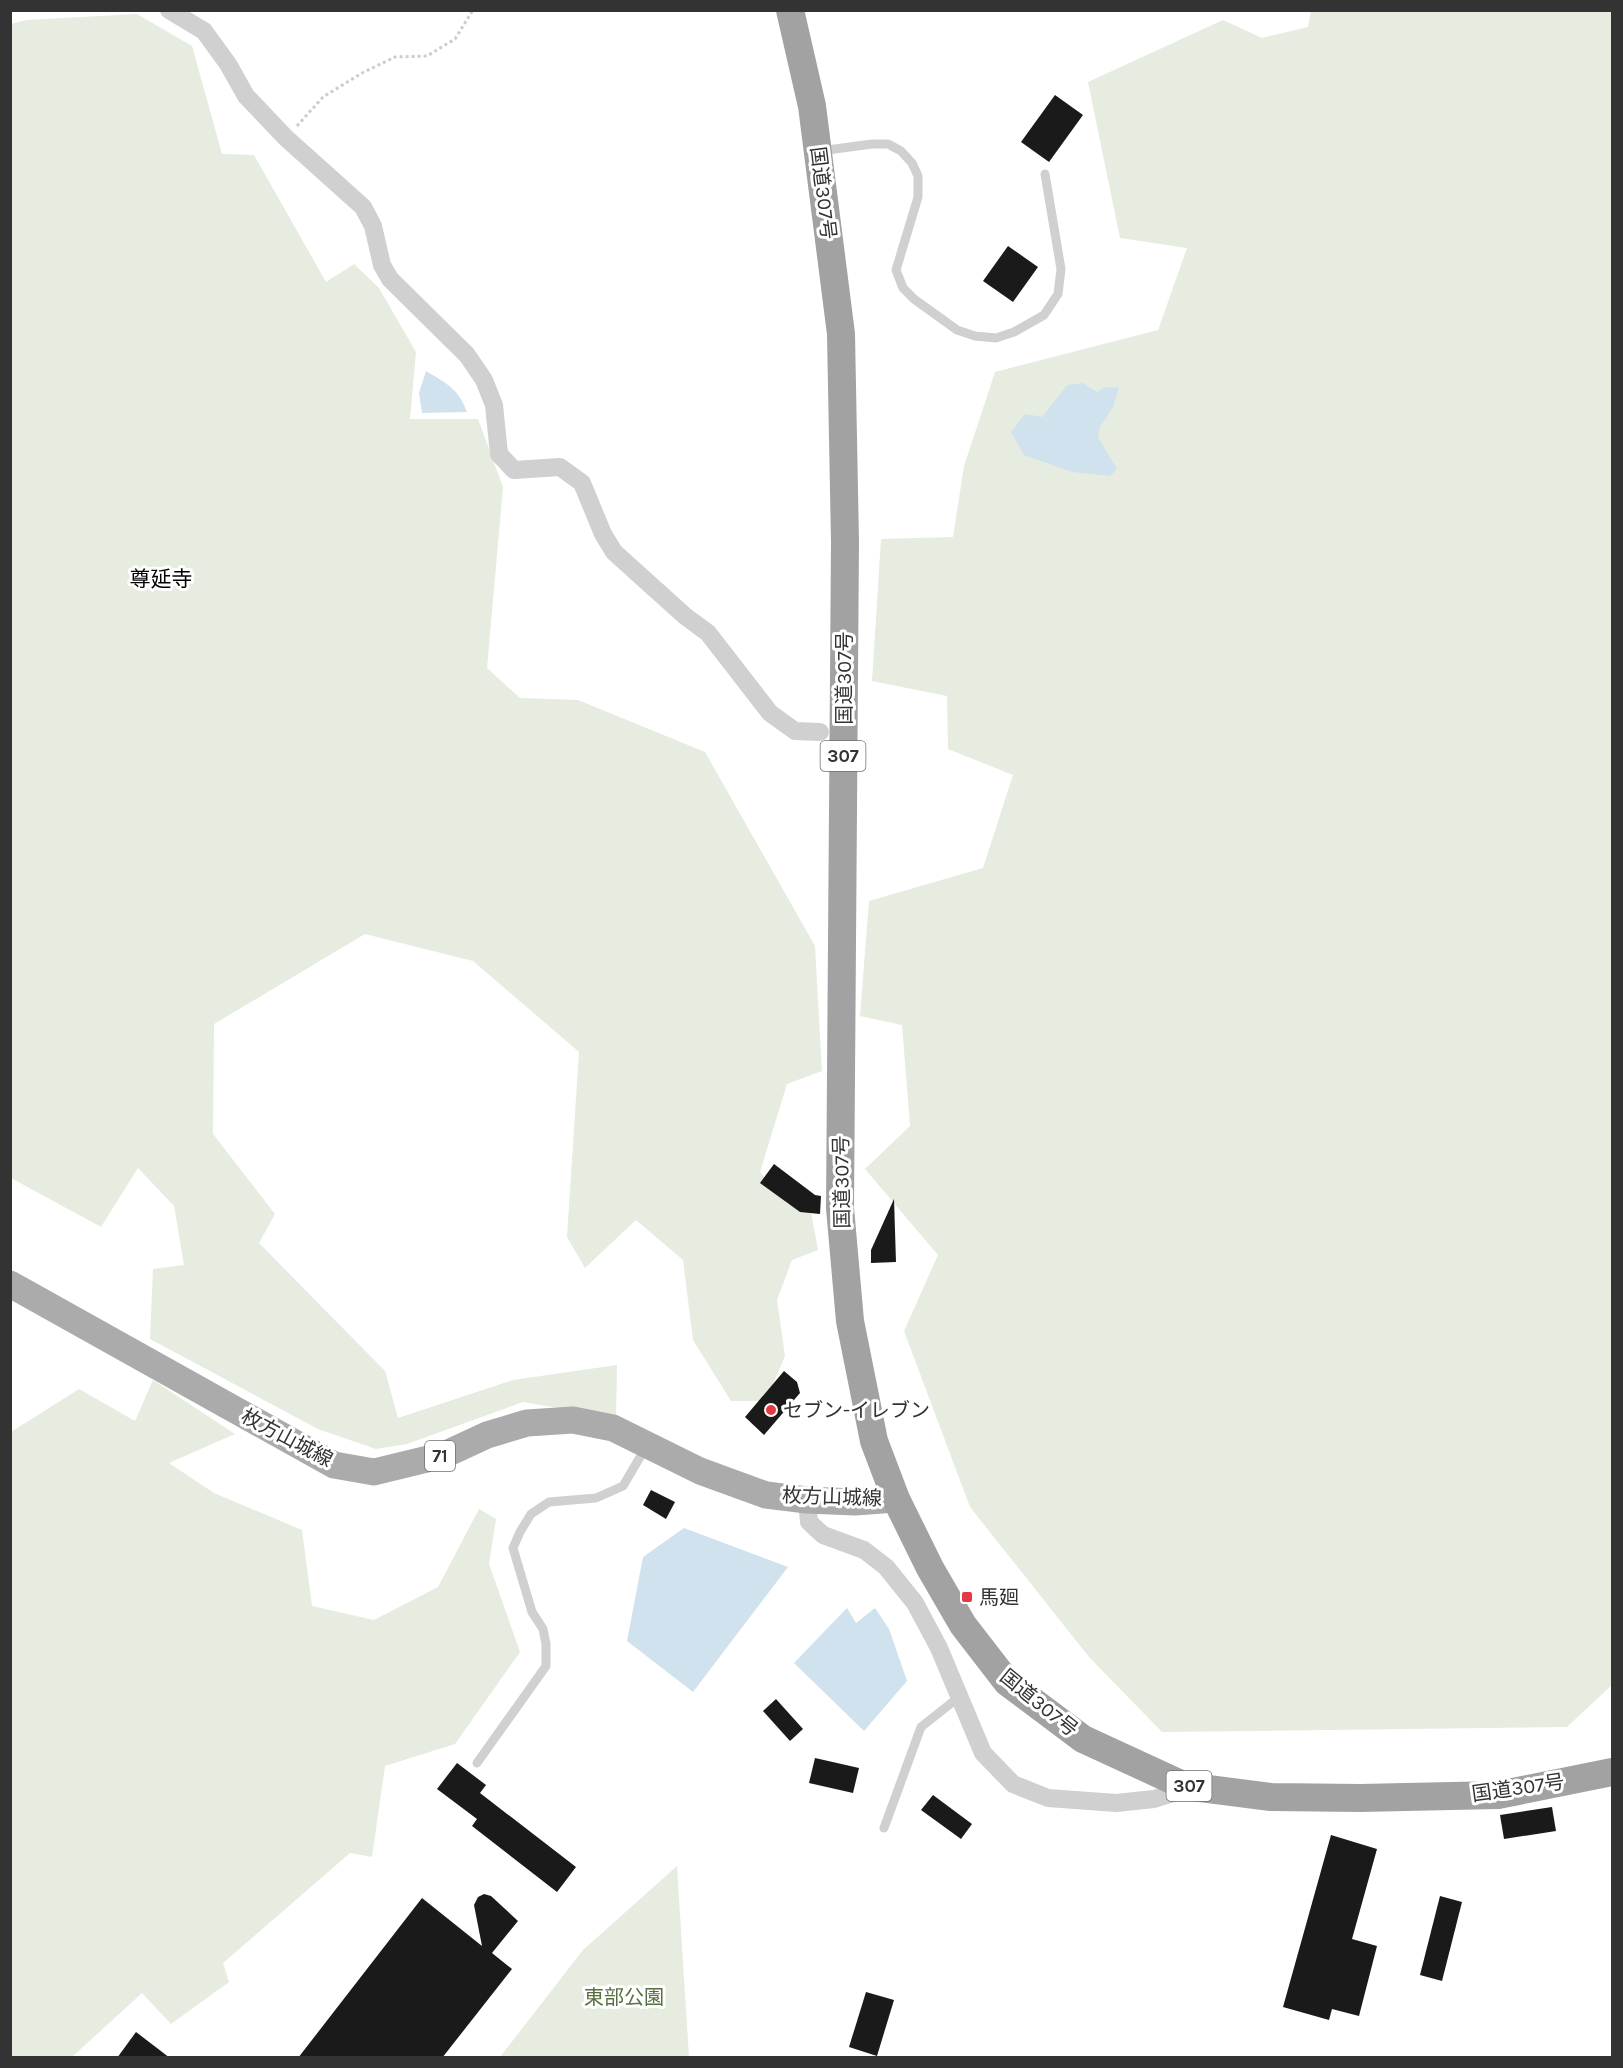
<svg xmlns="http://www.w3.org/2000/svg" width="1623" height="2068" viewBox="0 0 1623 2068" font-family="Karla,'Noto Sans JP',sans-serif">
<style>
.green{fill:#e6ecdf}
.water{fill:#cfe2ee}
.building{fill:#1a1a1a}
.lines{fill:none;stroke-linecap:round;stroke-linejoin:round}
.path{stroke:#cdcdcd;stroke-width:3;stroke-dasharray:3 3;stroke-linecap:butt}
.service{stroke:#d0d0d0;stroke-width:9}
.minor{stroke:#d0d0d0;stroke-width:18}
.primary{stroke:#ababab;stroke-width:27}
.trunk{stroke:#a2a2a2;stroke-width:28}
.poi-dot{fill:#e63946;stroke:#fff;stroke-width:2}
.labels{text-anchor:middle;dominant-baseline:central;stroke-width:6;stroke-linejoin:round;paint-order:stroke}
.shield{fill:#fff;stroke:#707070;stroke-width:1.5}
.shield-label{font-size:18px;font-weight:bold;fill:#333}
.street-label{font-size:20px;fill:#333;stroke:#fff}
.poi-label{font-size:20px;fill:#333;stroke:#fff;text-anchor:start}
.park-label{font-size:20px;fill:#56703f;stroke:#fff}
.neighbourhood-label{font-size:21px;fill:#000;stroke:#fff}
</style>
<rect width="100%" height="100%" fill="#fff"/>
<g class="green">
<path d="M1311 11H1612V1685L1567 1727 1162 1732 1089 1657 970 1507 904 1331 938 1255 865 1169 910 1126 902 1025 860 1016 869 901 983 868 1013 775 948 749 947 696 872 681 881 539 953 537 964 466 995 372 1158 330 1187 248 1120 238 1088 82 1223 20 1262 38 1308 27Z"/>
<path d="M137 14 192 46 222 154 254 155 326 282 354 264 379 288 416 352 410 419H478L503 487 487 668 520 698 578 700 705 752 815 946 822 1071 787 1084 760 1172 788 1204 809 1201 818 1250 792 1260 777 1300 785 1356 766 1401H731L693 1340 683 1260 636 1220 585 1268 567 1237 579 1052 473 961 365 934 214 1024 213 1134 275 1214 259 1243 385 1371 398 1418 513 1380 617 1365 616 1418 523 1402 407 1444 376 1449 318 1429 150 1339 153 1269 184 1265 174 1206 138 1168 101 1227 11 1178V24L26 20Z"/>
<path d="M153 1380 235 1434 169 1463 214 1493 302 1530 312 1606 374 1620 438 1587 479 1509 496 1519 489 1564 520 1652 455 1744 385 1766 372 1857 350 1853 223 1963 229 1982 171 2024 142 1993 72 2057H11V1432L79 1389 135 1421Z"/>
<path d="M677 1866 689 2057H500L583 1950Z"/>
</g>
<g class="water">
<path d="M426 371C446 383 459 389 467 412L422 413 419 393Z"/>
<path d="M1083 383 1097 392 1106 387 1119 388 1113 407 1100 427 1098 437 1117 469 1110 476 1072 472 1024 455 1011 432 1025 414 1042 417 1067 385Z"/>
<path d="M684 1528 788 1567 693 1692 627 1641 643 1557Z"/>
<path d="M847 1608 856 1623 875 1608 889 1629 907 1681 864 1731 794 1663Z"/>
</g>
<g class="building">
<path d="M1055 95 1083 115 1049 162 1021 142Z"/>
<path d="M1008 246 1038 267 1013 302 983 281Z"/>
<path d="M774 1164 815 1195 821 1196 820 1214 800 1212 760 1183Z"/>
<path d="M894 1199 896 1262 871 1263V1250Z"/>
<path d="M784 1371 797 1382 800 1393 764 1435 745 1417Z"/>
<path d="M651 1490 675 1502 666 1519 643 1505Z"/>
<path d="M776 1699 803 1729 790 1741 763 1711Z"/>
<path d="M815 1758 859 1768 853 1793 809 1783Z"/>
<path d="M457 1763 486 1785 480 1793 576 1867 557 1892 472 1826 477 1819 437 1789Z"/>
<path d="M933 1795 972 1824 961 1839 921 1810Z"/>
<path d="M1552 1807 1556 1831 1504 1839 1500 1815Z"/>
<path d="M1331 1835 1377 1849 1352 1939 1377 1946 1359 2016 1332 2009 1329 2020 1283 2007Z"/>
<path d="M484 1894 491 1896 518 1921 492 1953 512 1969 442 2058H298L422 1898 482 1946 474 1905 478 1897Z"/>
<path d="M1440 1896 1462 1902 1442 1981 1420 1975Z"/>
<path d="M866 1992 894 2000 877 2056 849 2047Z"/>
<path d="M136 2032 170 2058H117Z"/>
</g>
<g class="lines">
<path class="path" d="M297 126 323 97 362 73 395 57 427 56 455 39 473 10"/>
<g class="service">
<path d="M820 151 872 144H888L901 151 912 163 918 176V197L896 270 903 288 914 299 957 330 975 336 996 338 1014 332 1044 315 1058 294 1061 269 1045 174"/>
<path d="M477 1763 546 1666V1644L543 1629 532 1612 513 1548 520 1532 531 1514 549 1502 596 1498 623 1486 646 1447"/>
<path d="M884 1828 921 1727 959 1697"/>
</g>
<g class="minor">
<path d="M169 10 204 31 228 64 246 96 286 138 363 207 373 226 382 265 390 279 467 355 484 380 494 405 499 454 514 470 560 467 582 483 603 534 614 552 685 616 708 633 770 713 795 731 820 732"/>
<path d="M807 1500 809 1522 823 1535 864 1550 886 1567 915 1603 939 1648 983 1753 1013 1784 1048 1798 1116 1803 1154 1799 1177 1792 1185 1786"/>
</g>
<path class="primary" d="M10 1284 334 1465 374 1472 444 1455 487 1435 527 1423 573 1420 613 1428 700 1471 766 1495 807 1500 855 1502 896 1499"/>
<path class="trunk" d="M790 10 812 106 841 334 845 542 840 1208 850 1321 874 1441 896 1499 930 1568 963 1625 1007 1682 1083 1739 1185 1786 1271 1797 1360 1798 1498 1795 1612 1772"/>
</g>
<g class="poi-dot">
<circle cx="771" cy="1410" r="6"/>
<rect x="961" y="1591" width="12" height="12" rx="3"/>
</g>
<g class="labels">
<g class="shield">
<rect x="820.5" y="741" width="45" height="30" rx="4.5"/>
<rect x="425" y="1441" width="30" height="30" rx="4.5"/>
<rect x="1166.5" y="1771" width="45" height="30" rx="4.5"/>
</g>
<g class="shield-label">
<text x="843" y="756">307</text>
<text x="440" y="1456">71</text>
<text x="1189" y="1786">307</text>
</g>
<g class="street-label">
<text transform="translate(823 193) rotate(83)">国道307号</text>
<text transform="translate(844 678) rotate(-90)">国道307号</text>
<text transform="translate(842 1182) rotate(-91)">国道307号</text>
<text transform="translate(287 1438) rotate(28)">枚方山城線</text>
<text transform="translate(832 1497) rotate(2)">枚方山城線</text>
<text transform="translate(1039 1703) rotate(39)">国道307号</text>
<text transform="translate(1518 1788) rotate(-8)">国道307号</text>
</g>
<g class="poi-label">
<text x="783" y="1410">セブン-イレブン</text>
<text x="979" y="1597">馬廻</text>
</g>
<g class="park-label">
<text x="624" y="1997">東部公園</text>
</g>
<g class="neighbourhood-label">
<text x="161" y="579">尊延寺</text>
</g>
</g>
<rect width="1623" height="2068" fill="none" stroke="#333333" stroke-width="24"/>
</svg>
